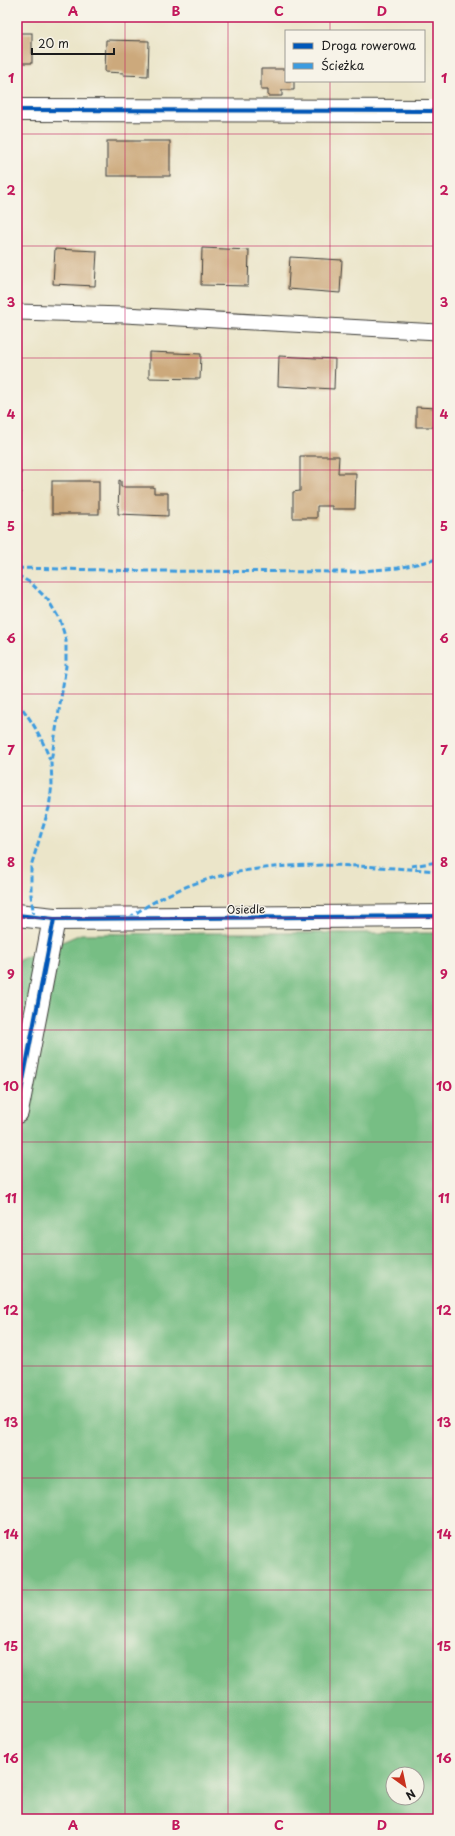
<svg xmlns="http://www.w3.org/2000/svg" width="455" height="1836" viewBox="0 0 455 1836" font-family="'Playpen Sans',sans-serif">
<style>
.forest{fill:#77be84;stroke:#4a6d50;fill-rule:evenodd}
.building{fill:#cca97b}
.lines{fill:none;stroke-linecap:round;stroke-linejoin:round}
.lane-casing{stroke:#3b3a36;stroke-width:17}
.street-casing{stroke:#3b3a36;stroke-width:24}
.lane{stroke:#fff;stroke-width:15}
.street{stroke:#fff;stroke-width:22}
.quiet{stroke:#3c9bdf;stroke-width:3;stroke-dasharray:6 3;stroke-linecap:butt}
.cycleway-casing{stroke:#f7f3e8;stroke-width:6}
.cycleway{stroke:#0057b8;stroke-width:4}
.grid{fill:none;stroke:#c2185b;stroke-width:1;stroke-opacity:0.55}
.labels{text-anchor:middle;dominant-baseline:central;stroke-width:3;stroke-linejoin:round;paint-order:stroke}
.street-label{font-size:11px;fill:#1c1c1c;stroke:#f7f3e8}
.neatline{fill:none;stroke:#c2185b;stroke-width:1.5}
.grid-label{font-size:13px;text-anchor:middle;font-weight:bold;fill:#c2185b}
</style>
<rect width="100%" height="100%" fill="#f7f3e8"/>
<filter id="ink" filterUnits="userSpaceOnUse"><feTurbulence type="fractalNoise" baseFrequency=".025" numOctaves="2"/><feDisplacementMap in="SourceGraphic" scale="8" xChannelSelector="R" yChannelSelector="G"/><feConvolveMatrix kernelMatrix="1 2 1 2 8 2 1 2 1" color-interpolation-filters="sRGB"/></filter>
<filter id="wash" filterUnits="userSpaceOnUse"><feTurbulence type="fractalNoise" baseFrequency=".012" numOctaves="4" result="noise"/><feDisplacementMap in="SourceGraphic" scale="16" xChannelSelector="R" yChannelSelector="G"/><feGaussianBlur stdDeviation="0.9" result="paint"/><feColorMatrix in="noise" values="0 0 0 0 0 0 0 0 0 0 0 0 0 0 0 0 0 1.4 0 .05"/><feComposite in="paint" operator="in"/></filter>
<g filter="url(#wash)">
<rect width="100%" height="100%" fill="#ebe5c9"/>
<path class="forest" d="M223 933H438V1819H17V961L81 934ZM393 1774H417V1798H393Z"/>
<g id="blocks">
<g class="building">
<rect x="17" y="33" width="15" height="30"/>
<path d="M106 40 149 41 148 76 123 75 124 73 105 72Z"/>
<path d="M261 69H286V81H294V90H282V96H268V90H261Z"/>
<rect x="107" y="141" width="63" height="35"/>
<path d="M202 248 249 250 248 286 201 285Z"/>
<path d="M55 249 97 251 95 286 53 284Z"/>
<path d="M290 257 342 260 340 293 288 289Z"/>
<path d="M149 352 201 354 200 379 149 378Z"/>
<path d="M279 356 335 359 334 389 278 386Z"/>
<path d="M416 407 438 408V427H416Z"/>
<path d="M300 456H339L338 473H356L355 509H332V506H317V518H293V492L300 491Z"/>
<rect x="17" y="472" width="4" height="30"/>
<path d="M119 480 121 481V487H154V493H168V516L118 514Z"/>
<rect x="52" y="481" width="47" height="33"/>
</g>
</g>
</g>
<g filter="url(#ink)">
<use href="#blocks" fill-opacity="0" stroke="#3b3a36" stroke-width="1"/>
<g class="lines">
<g class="lane-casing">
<path id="lane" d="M17 312 125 315 438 332"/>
</g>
<g class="street-casing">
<g id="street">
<path d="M17 110 438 111"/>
<path d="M17 915 54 919 438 916"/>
<path d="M17 1112 54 919"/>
</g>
</g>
<use href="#lane" class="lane"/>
<use href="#street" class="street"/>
<g class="quiet">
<path d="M17 568 147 571 352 572 398 568 438 559"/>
<path d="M17 575 31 583 48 600 60 620 66 640V666L51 762 52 784 49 808 31 866V895L34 917"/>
<path d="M17 702C32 720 42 738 50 760"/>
<path d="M411 866 438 862"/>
<path d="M129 918C221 851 331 864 438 871"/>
</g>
<g class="cycleway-casing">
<g id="cycleway">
<path d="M17 110 438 111"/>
<path d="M17 915 54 919 438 916"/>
<path d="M17 1112 54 919"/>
</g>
</g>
<use href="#cycleway" class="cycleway"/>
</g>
</g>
<path class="grid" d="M125 17V1819M228 17V1819M330 17V31M330 81V1819M17 134H438M17 246H438M17 358H438M17 470H438M17 582H438M17 694H438M17 806H438M17 918H438M17 1030H438M17 1142H438M17 1254H438M17 1366H438M17 1478H438M17 1590H438M17 1702H438"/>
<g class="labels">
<g class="street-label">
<text transform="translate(246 909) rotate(-1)">Osiedle</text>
</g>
</g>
<rect width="455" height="1836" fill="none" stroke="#f7f3e8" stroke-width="44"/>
<rect x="285" y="30" width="140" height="52" fill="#f7f3e8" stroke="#9f9d96"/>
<rect x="293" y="43" width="20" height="6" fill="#0057b8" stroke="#9f9d96"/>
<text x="321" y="50" font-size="12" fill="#1c1c1c">Droga rowerowa</text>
<rect x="293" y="63" width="20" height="6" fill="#3c9bdf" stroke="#9f9d96"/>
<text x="321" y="70" font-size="12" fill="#1c1c1c">Ścieżka</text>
<g transform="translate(405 1786) rotate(147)"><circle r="19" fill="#f7f3e8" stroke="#9f9d96"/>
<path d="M0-3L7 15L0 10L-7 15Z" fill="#c8321e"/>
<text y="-6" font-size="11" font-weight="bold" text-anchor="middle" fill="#1c1c1c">N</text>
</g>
<path d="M32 48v6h82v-6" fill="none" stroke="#1c1c1c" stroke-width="2"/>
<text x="38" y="48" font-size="12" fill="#1c1c1c" stroke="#f7f3e8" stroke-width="3" paint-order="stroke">20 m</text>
<rect x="22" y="22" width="411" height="1792" class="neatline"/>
<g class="grid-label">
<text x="73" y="16">A</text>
<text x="176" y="16">B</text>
<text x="279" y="16">C</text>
<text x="382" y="16">D</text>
<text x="11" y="83">1</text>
<text x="444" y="83">1</text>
<text x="11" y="195">2</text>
<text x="444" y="195">2</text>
<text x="11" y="307">3</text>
<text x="444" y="307">3</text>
<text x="11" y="419">4</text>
<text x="444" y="419">4</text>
<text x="11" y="531">5</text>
<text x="444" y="531">5</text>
<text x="11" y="643">6</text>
<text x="444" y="643">6</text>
<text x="11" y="755">7</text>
<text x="444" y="755">7</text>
<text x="11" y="867">8</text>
<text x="444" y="867">8</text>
<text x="11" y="979">9</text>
<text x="444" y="979">9</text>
<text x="11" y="1091">10</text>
<text x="444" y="1091">10</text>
<text x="11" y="1203">11</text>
<text x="444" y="1203">11</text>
<text x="11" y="1315">12</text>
<text x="444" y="1315">12</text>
<text x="11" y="1427">13</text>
<text x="444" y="1427">13</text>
<text x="11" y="1539">14</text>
<text x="444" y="1539">14</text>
<text x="11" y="1651">15</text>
<text x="444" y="1651">15</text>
<text x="11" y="1763">16</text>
<text x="444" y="1763">16</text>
<text x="73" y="1830">A</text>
<text x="176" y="1830">B</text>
<text x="279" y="1830">C</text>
<text x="382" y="1830">D</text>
</g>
</svg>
